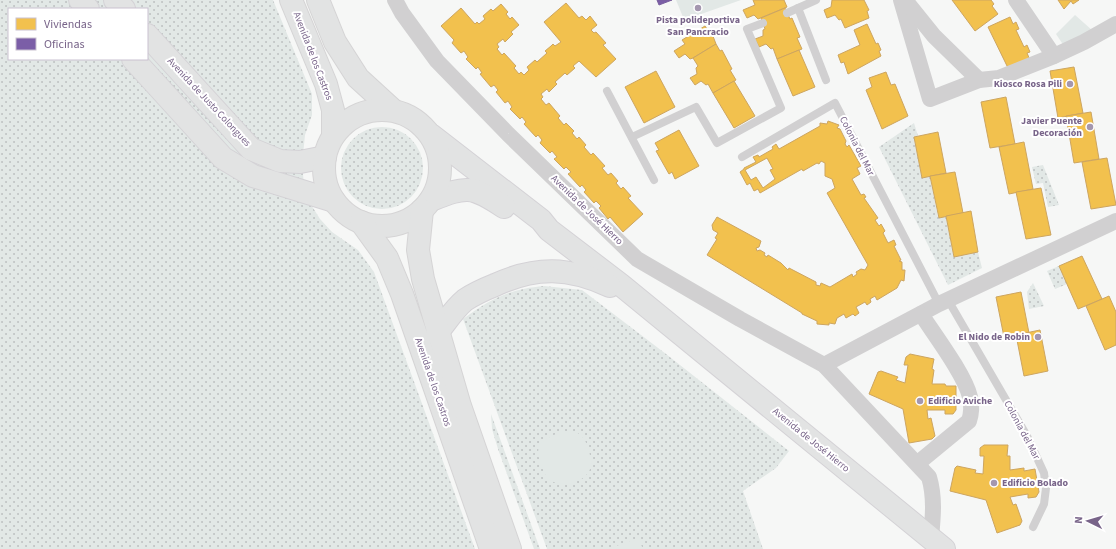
<svg xmlns="http://www.w3.org/2000/svg" width="1116" height="549" viewBox="0 0 1116 549" font-family="'Source Sans 3',sans-serif">
<style>
.grass{fill:url(#grass-dots);fill-rule:evenodd}
.park{fill:#e2e8e6}
.homes{fill:#f2c14e;stroke:#cda560;fill-rule:evenodd}
.offices{fill:#7b5ea7;stroke:#7a609e}
.lines{fill:none;stroke-linecap:round;stroke-linejoin:round}
.secondary-casing{stroke:#d4d2d6;stroke-width:24}
.primary-casing{stroke:#d5d4d5;stroke-width:24}
.lane{stroke:#d1d0d1;stroke-width:8}
.street{stroke:#d1d0d1;stroke-width:16}
.secondary{stroke:#e2e3e3;stroke-width:22}
.primary{stroke:#e2e3e3;stroke-width:22}
.poi-dot{fill:#a497af;stroke:#fff;stroke-width:1.5}
.labels{text-anchor:middle;dominant-baseline:central;stroke-width:4;stroke-linejoin:round;paint-order:stroke}
.poi-label{font-size:10px;font-weight:bold;fill:#786489;stroke:#fff;text-anchor:end}
.street-label{font-size:10px;fill:#786489;stroke:#fff}
</style>
<defs>
<pattern id="grass-dots" width="8" height="8" patternUnits="userSpaceOnUse"><rect width="8" height="8" fill="#e2e8e6"/><path d="M2 2h.1M6 6h.1" fill="none" stroke="#bcc0c0" stroke-width="1.8" stroke-linecap="round"/></pattern>
</defs>
<rect width="100%" height="100%" fill="#f6f7f6"/>
<g class="grass">
<path d="M0 0H273L312 94V115L305 135 302 165 304 184 310 203 320 219 332 232 358 250 374 272 475 549H0ZM9 9H147V59H9Z"/>
<path d="M914 123 918 136 914 137 922 178 930 176 938 217 946 216 954 257 978 252 982 268 948 285 879 147Z"/>
<circle cx="382" cy="168" r="41"/>
<path d="M1043 165 1059 205 1048 207 1043 183 1036 184 1032 167Z"/>
<path d="M1059 266 1067 284 1055 289 1047 271Z"/>
<path d="M1033 283 1044 306 1029 309 1027 292Z"/>
<path d="M544 286 582 290 666 354 789 451 776 468 743 491 763 549H547L463 319C491 299 509 289 544 286Z"/>
<path d="M491 414 540 549H534L498 449 492 429Z"/>
</g>
<g class="park">
<path d="M676 0H741L687 19 683 17Z"/>
<path d="M1075 15 1093 31 1064 46 1056 34Z"/>
<path d="M575 432C584 435 586 442 589 451 590 456 592 461 591 466 588 482 562 489 550 480 545 476 544 472 542 467 539 459 537 454 539 446 548 435 562 431 575 432Z"/>
<path d="M638 538 643 549H608Z"/>
</g>
<g class="homes">
<path d="M753 0H784L787 7 758 19 754 15 747 18 743 10 755 5Z"/>
<path d="M832 0H864L869 10 867 11 869 18 845 28 841 19 839 20 835 15 827 18 824 10 831 7Z"/>
<path d="M952 0H991L994 4 992 6 998 14 975 31Z"/>
<path d="M1058 0H1079L1073 4 1071 1 1064 9Z"/>
<path d="M566 3 579 18 582 16 586 20 590 16 597 25 591 30 594 33 596 32 606 43 603 45 616 59 596 77 579 61 573 66 575 68 567 75 565 73 555 82 557 84 549 92 547 89 541 94 543 97 541 99 546 105 549 103 560 116 558 118 564 125 566 123 574 131 572 133 577 139 579 137 586 145 584 147 591 155 593 153 605 166 602 168 608 175 611 173 618 181 616 183 621 189 623 187 631 196 628 198 643 214 623 232 610 217 608 219 599 208 601 206 596 201 594 203 584 192 586 190 582 185 580 187 568 174 571 172 566 167 564 169 554 159 557 157 552 151 550 153 540 143 542 140 538 135 536 137 524 124 526 122 522 117 520 119 510 109 512 107 508 101 505 103 496 92 498 90 494 85 491 87 480 74 482 73 478 67 476 69 466 59 468 57 464 51 461 53 452 43 454 40 441 26 461 8 475 24 477 22 479 24 485 19 483 16 491 9 493 11 501 4 508 12 506 14 510 19 512 17 519 25 511 32 513 34 505 42 503 39 497 44 499 47 497 49 502 55 504 53 516 66 514 68 519 74 521 72 524 75 529 70 527 67 535 60 537 62 547 53 545 51 551 46 553 44 555 46 561 42 544 22Z"/>
<path d="M785 8 790 19 792 18 800 37 797 38 802 49 777 59 773 48 771 49 766 44 759 47 755 39 763 36V30L765 29 761 18Z"/>
<path d="M1010 17 1013 24 1016 22 1019 29 1016 30 1024 47 1027 45 1030 52 1027 53 1030 60 1009 70 988 27Z"/>
<path d="M867 24 876 44 878 43 881 50 879 51 881 56 848 74 844 62 841 63 838 55 860 45 854 30Z"/>
<path d="M705 26 709 32 711 31 716 44 693 58 690 59 685 54 679 58 674 51 685 44 682 40Z"/>
<path d="M716 44 720 51 722 50 732 69 730 70 736 80 713 93 708 84 706 85 701 81 695 85 690 78 697 74 696 68 698 66 693 58Z"/>
<path d="M799 50 815 87 793 96 777 59Z"/>
<path d="M1074 67 1083 113 1058 118 1050 71Z"/>
<path d="M656 71 675 107 644 123 625 87Z"/>
<path d="M886 72 891 85 895 84 908 116 882 129 866 90 872 87 869 78Z"/>
<path d="M734 81 755 116 734 128 713 93Z"/>
<path d="M1006 97 1015 144 990 148 981 102Z"/>
<path d="M1091 112 1099 159 1074 163 1066 116Z"/>
<path d="M828 121 839 125 837 128 840 129 846 141 845 144 847 147 849 145 861 166 857 168 860 174 852 179 861 195 864 194 866 197 864 198 878 218 875 220 879 226 881 224 885 231 883 233 888 243 894 240 896 245 894 246 901 260 899 261 902 262V270H905L904 281 901 280 897 288 877 300 875 296 870 299 871 302 867 305 865 302 856 307 859 313 855 316 853 314 846 318 844 314 837 318 835 324 829 323V325L817 324V321L802 314V313L707 255 717 239 715 238 718 233 713 230 712 225 717 217 761 241 759 247 756 248 757 251 760 250 765 253 764 255 767 257 768 255 781 263 788 270 789 268 816 282V285L820 286 821 283 830 287 852 274 853 277 857 274 856 272 861 269 865 270 868 265 827 193 835 188 832 179 825 176V163L821 161 819 164 817 163 803 171 802 169 760 193 758 189 754 191 750 183 747 185 740 172 744 169V168L756 162 753 157 758 155 759 157 773 149 772 147 776 144 779 149 820 126V123L827 124ZM767 158 773 169 770 170 775 179 763 188 756 177 751 180 745 170Z"/>
<path d="M679 130 699 166 675 179 672 172 669 174 656 151 659 150 655 143Z"/>
<path d="M938 132 946 173 922 178 914 137Z"/>
<path d="M1024 142 1033 189 1009 194 999 147Z"/>
<path d="M1107 158 1116 205 1091 209 1082 162Z"/>
<path d="M955 172 963 213 939 218 930 176Z"/>
<path d="M1041 188 1051 235 1026 239 1016 192Z"/>
<path d="M971 211 978 252 954 257 946 216Z"/>
<path d="M1082 256 1102 299 1078 309 1059 266Z"/>
<path d="M1021 292 1029 333 1004 337 996 297Z"/>
<path d="M1109 296 1116 312V345L1105 350 1086 306Z"/>
<path d="M1040 330 1048 371 1024 376 1016 335Z"/>
<path d="M910 354 934 359 932 369 934 370 932 384H945L946 386H956V410L953 414H945V410H927L928 419 931 418 935 436 932 439 909 443 903 409 869 394 878 372 881 371 898 377 896 380 905 383 908 365H904L906 357Z"/>
<path d="M984 445H1008L1007 456H1010V470L1024 468V471L1035 469 1039 492 1036 497 1028 498V494L1010 497 1013 505 1016 504 1022 521 1020 525 997 533 986 500 950 491 955 468 957 466 976 470 975 473 983 474 984 456H980V448Z"/>
</g>
<path class="offices" d="M657 0H672L659 5Z"/>
<g class="lines">
<g class="secondary-casing">
<g id="secondary">
<path d="M80 0 88 9"/>
<path d="M115 0 124 9"/>
<path d="M147 35 251 149 280 161 300 162 325 157"/>
<path d="M133 59 223 158 253 176 334 201"/>
<path d="M431 135 541 220 549 230 621 285 944 549"/>
<path d="M431 200C467 186 471 185 504 207"/>
<path d="M437 333C446 322 454 309 465 300 474 294 485 289 495 285 536 266 569 267 610 286"/>
</g>
</g>
<g class="primary-casing">
<g id="primary">
<path d="M291 0 326 84 333 110V136"/>
<path d="M318 0 335 42 358 78 393 110"/>
<circle cx="382" cy="168" r="58"/>
<path d="M422 210 418 250 423 279 460 406 510 549"/>
<path d="M361 222 387 258 402 294 491 549"/>
</g>
</g>
<g class="lane">
<path d="M798 8 826 80"/>
<path d="M787 13 816 0"/>
<path d="M607 91 654 180"/>
<path d="M632 137 696 107 717 143 781 108 747 29 763 23"/>
<path d="M742 157 835 103 939 304"/>
<path d="M948 300 1027 436 1044 473 1046 488 1044 504 1033 527"/>
</g>
<g class="street">
<path d="M395 0 402 13 437 61 508 134 637 259 740 319 824 365 929 477C935 497 933 517 931 538"/>
<path d="M901 0 930 99 979 80 999 78 1054 56 1084 42 1116 24"/>
<path d="M905 0 934 36 979 80"/>
<path d="M1016 0 1054 56"/>
<path d="M824 365 939 304 1116 221"/>
<path d="M918 463 969 421C972 412 972 406 970 397 965 375 934 334 921 314"/>
</g>
<use href="#secondary" class="secondary"/>
<use href="#primary" class="primary"/>
</g>
<g class="poi-dot">
<circle cx="698" cy="8" r="4"/>
<circle cx="1070" cy="84" r="4"/>
<circle cx="1090" cy="127" r="4"/>
<circle cx="1038" cy="337" r="4"/>
<circle cx="920" cy="401" r="4"/>
<circle cx="994" cy="483" r="4"/>
</g>
<g class="labels">
<g class="poi-label">
<text x="698" y="20" text-anchor="middle">Pista polideportiva<tspan x="698" dy="12">San Pancracio</tspan></text>
<text x="1062" y="84">Kiosco Rosa Pili</text>
<text x="1082" y="121">Javier Puente<tspan x="1082" dy="12">Decoración</tspan></text>
<text x="1030" y="337">El Nido de Robin</text>
<text x="928" y="401" text-anchor="start">Edificio Aviche</text>
<text x="1002" y="483" text-anchor="start">Edificio Bolado</text>
</g>
<g class="street-label">
<text transform="translate(313 56) rotate(69)">Avenida de los Castros</text>
<text transform="translate(209 102) rotate(47)">Avenida de Justo Colongues</text>
<text transform="translate(857 146) rotate(63)">Colonia del Mar</text>
<text transform="translate(587 210) rotate(44)">Avenida de José Hierro</text>
<text transform="translate(433 382) rotate(71)">Avenida de los Castros</text>
<text transform="translate(1022 430) rotate(62)">Colonia del Mar</text>
<text transform="translate(811 440) rotate(39)">Avenida de José Hierro</text>
</g>
</g>
<rect x="8" y="8" width="140" height="52" fill="#ffffff" stroke="#c9c1d0"/>
<rect x="16" y="18" width="20" height="12" fill="#f2c14e" stroke="#c9c1d0"/>
<text x="44" y="28" font-size="12" fill="#786489">Viviendas</text>
<rect x="16" y="38" width="20" height="12" fill="#7b5ea7" stroke="#c9c1d0"/>
<text x="44" y="48" font-size="12" fill="#786489">Oficinas</text>
<g transform="translate(1088 521) rotate(275)" stroke="#ffffff" stroke-width="3" paint-order="stroke">
<path d="M0-3L7 15L0 10L-7 15Z" fill="#786489"/>
<text y="-6" font-size="11" font-weight="bold" text-anchor="middle" fill="#786489">N</text>
</g>
</svg>
